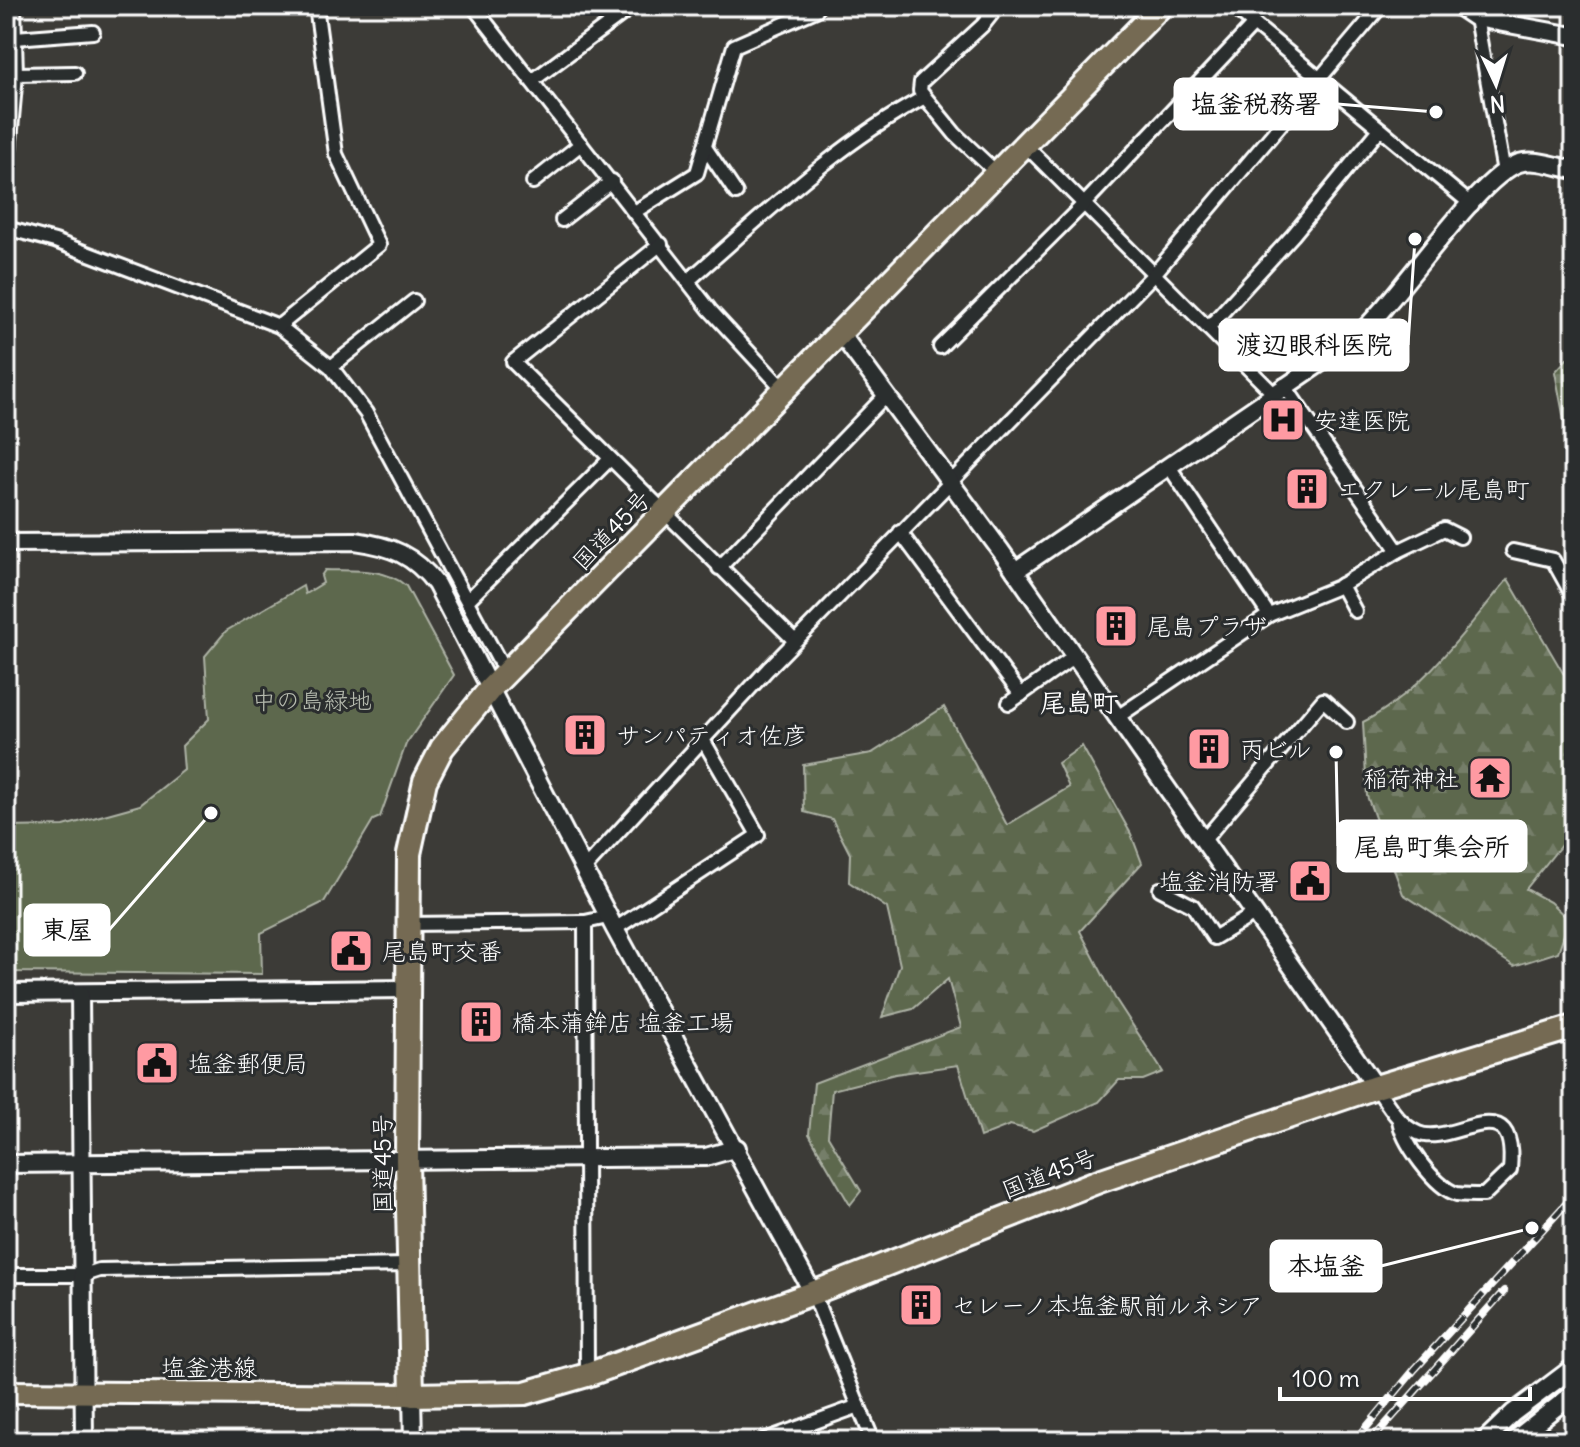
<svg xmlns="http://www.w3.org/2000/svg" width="1580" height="1447" viewBox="0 0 1580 1447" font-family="Delius,'Klee One',sans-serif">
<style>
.forest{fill:url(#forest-firs);stroke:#aeb3a6;stroke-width:2}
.cemetery{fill:url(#cemetery-stones);stroke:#aeb3a6;stroke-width:2}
.park{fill:#5d674e;stroke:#aeb3a6;stroke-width:2}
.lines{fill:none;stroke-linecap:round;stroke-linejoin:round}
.minor-casing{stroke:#fff;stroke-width:18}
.tertiary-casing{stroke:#fff;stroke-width:22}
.primary-casing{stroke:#fff;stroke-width:26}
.trunk-casing{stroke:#fff;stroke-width:28}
.minor{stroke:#2a2d2e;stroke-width:12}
.tertiary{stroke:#2a2d2e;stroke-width:16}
.primary{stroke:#746b52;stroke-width:20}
.trunk{stroke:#746b52;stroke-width:22}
.rail-casing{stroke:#fff;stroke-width:8}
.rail{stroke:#2a2d2e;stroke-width:5;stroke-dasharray:15;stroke-linecap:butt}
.labels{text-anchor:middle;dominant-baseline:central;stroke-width:6;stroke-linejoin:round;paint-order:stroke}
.poi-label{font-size:24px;fill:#fff;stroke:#2a2d2e;text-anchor:start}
.street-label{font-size:24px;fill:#fff;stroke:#2a2d2e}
.park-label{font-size:24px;fill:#b6bbaf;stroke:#2a2d2e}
.neighbourhood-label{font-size:26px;font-weight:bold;fill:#fff;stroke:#2a2d2e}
.leader{fill:none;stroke:#fff;stroke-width:3}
.callout-dot{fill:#fff;stroke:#2a2d2e;stroke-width:3}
.callout{fill:#fff;stroke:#fff;stroke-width:3}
.callout-label{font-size:26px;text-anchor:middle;font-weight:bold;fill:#111}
</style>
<defs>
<pattern id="forest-firs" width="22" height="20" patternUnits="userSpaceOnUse" patternTransform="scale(2)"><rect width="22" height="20" fill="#5d674e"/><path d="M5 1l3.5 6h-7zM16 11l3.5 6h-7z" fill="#757e69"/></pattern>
<pattern id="cemetery-stones" width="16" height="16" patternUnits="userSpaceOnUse" patternTransform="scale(2)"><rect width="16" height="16" fill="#5d674e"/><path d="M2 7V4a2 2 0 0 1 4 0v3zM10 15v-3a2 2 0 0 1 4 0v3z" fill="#757e69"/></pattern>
</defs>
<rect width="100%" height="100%" fill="#3c3b37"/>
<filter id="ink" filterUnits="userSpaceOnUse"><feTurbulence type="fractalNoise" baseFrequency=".0125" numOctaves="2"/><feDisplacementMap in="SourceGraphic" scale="16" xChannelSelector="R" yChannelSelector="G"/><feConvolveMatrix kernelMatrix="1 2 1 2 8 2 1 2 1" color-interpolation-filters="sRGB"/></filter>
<g filter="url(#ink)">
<g class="forest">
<path d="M1508 579 1563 673 1574 684V829L1526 889 1550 902 1569 920 1558 952 1514 966 1403 894 1367 796 1363 722C1423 692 1465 629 1508 579Z"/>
<path d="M944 707 1007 825 1069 787 1058 763 1082 746 1131 834 1142 863 1080 931 1115 998 1163 1072 1143 1080H1119L1099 1102 1033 1131 1010 1125 980 1137 958 1065 895 1074 832 1090 828 1136 861 1191 850 1205 809 1134 814 1083 961 1027 948 979 913 1009 882 1017 900 965 887 908 849 882 850 854 832 819 804 812 803 765 872 753Z"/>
</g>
<path class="cemetery" d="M1574 351V472L1555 372Z"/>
<path class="park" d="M325 570C353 571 385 567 406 586L454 675 406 744 380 817 373 820 324 902 261 933 262 974 6 972V827L64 826 140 805 184 770 182 746 209 719 205 656 226 631 303 586 305 594 323 583 321 576Z"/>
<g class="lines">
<g class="minor-casing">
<g id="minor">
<path d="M473 6 710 310 785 391"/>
<path d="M998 6 983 25 921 82 920 91 955 134 998 174"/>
<path d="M1232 6 1472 205"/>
<path d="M1476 18 1504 172"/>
<path d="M15 38 93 32"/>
<path d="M16 74 75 73"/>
<path d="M532 81 633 6"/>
<path d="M1026 146 1273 393"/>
<path d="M705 147 736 193"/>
<path d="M533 182 581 144"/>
<path d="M6 185 16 74 14 6"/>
<path d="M636 211 697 173 734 46 816 10"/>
<path d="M562 220 612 181"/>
<path d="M6 228 55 241 279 326 331 367 366 413 506 674"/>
<path d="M661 244 513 362 795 641"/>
<path d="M689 280C764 215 836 145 923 98"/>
<path d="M279 326 379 245 336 154 316 6"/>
<path d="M1208 328 1293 235 1380 129"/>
<path d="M940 347 1084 204 1254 24"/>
<path d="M331 367 414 301"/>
<path d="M1284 385 1398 551"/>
<path d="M1168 465 1269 615"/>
<path d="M900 532 1021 695"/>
<path d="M1513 551 1553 560 1574 598"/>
<path d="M719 568 887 394"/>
<path d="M1341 585 1355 611"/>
<path d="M468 600 610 459"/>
<path d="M1009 703 1074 657"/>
<path d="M1116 718 1269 615 1338 587 1398 551 1444 529 1460 537"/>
<path d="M1204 840 1323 700 1347 722"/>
<path d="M584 869 768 669 1155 273 1381 6"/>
<path d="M1160 889 1193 906 1214 938 1256 913"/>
<path d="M407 924 585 922"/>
<path d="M615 929 758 835 702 738"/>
<path d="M1376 1087C1387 1103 1398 1124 1418 1133 1451 1148 1518 1083 1510 1170L1484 1195C1475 1195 1465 1195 1457 1194 1435 1188 1401 1141 1399 1119"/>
<path d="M6 1275H84L99 1270 409 1265"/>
<path d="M813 1293 873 1441"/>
<path d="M587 1375 585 922 608 917"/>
<path d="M762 1441 859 1406"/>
</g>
</g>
<g class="tertiary-casing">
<g id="tertiary">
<path d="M1458 6 1476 18 1574 36"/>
<path d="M841 334 1001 551 1376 1087"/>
<path d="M6 543 355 541C391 546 414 555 436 584L615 929 813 1293"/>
<path d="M1015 571 1351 342C1396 304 1475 179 1519 163 1535 158 1558 167 1574 170"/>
<path d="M6 993 409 989"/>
<path d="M80 993 84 1441"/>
<path d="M6 1164 706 1157 737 1148"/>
<path d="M412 1395 413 1441"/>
<path d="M1484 1441 1513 1413 1574 1367"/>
<path d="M1513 1441 1574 1393"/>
</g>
</g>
<g class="primary-casing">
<path id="primary" d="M6 1392 412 1395"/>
</g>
<g class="trunk-casing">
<path id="trunk" d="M1161 6 490 689 442 748 425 781 409 854 407 1160 412 1395 525 1393 587 1375 813 1293 1099 1181 1376 1087 1574 1027"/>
</g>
<use href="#minor" class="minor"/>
<use href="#tertiary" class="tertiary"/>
<use href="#primary" class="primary"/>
<use href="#trunk" class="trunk"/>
<g class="rail-casing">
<g id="rail">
<path d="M1355 1441 1415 1369 1574 1195"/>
<path d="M1371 1441 1504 1291"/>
</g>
</g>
<use href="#rail" class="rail"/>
</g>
</g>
<defs>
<g id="hospital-square" transform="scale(2.3)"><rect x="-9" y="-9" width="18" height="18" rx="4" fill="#ff9aa2" stroke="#2a2d2e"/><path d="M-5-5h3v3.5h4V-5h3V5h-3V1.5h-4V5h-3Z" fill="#111"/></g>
<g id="building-square" transform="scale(2.3)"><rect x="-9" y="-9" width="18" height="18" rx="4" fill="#ff9aa2" stroke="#2a2d2e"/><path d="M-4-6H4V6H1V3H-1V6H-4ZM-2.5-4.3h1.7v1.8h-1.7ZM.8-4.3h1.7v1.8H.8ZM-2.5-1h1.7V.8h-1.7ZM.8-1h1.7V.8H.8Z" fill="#111"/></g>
<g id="temple-square" transform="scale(2.3)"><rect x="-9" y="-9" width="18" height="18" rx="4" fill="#ff9aa2" stroke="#2a2d2e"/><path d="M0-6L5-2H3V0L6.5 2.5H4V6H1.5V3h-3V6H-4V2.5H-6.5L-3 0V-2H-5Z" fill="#111"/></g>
<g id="civic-square" transform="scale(2.3)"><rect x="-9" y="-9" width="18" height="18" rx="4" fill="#ff9aa2" stroke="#2a2d2e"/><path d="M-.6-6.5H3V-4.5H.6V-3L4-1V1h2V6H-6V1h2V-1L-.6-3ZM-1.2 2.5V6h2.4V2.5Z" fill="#111"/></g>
</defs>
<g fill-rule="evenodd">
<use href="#hospital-square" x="1283" y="420"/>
<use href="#building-square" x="1307" y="489"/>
<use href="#building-square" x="1116" y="626"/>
<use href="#building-square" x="585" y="735"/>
<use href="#building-square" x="1209" y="749"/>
<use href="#temple-square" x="1490" y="778"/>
<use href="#civic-square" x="1310" y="881"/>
<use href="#civic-square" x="351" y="951"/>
<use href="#building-square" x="481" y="1022"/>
<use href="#civic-square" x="157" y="1063"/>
<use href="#building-square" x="921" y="1305"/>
</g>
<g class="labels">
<g class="poi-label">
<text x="1314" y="420">安達医院</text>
<text x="1338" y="489">エクレール尾島町</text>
<text x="1147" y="626">尾島プラザ</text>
<text x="616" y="735">サンパティオ佐彦</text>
<text x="1240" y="749">丙ビル</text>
<text x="1459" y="778" text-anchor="end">稲荷神社</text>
<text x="1279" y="881" text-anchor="end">塩釜消防署</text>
<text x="382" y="951">尾島町交番</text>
<text x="512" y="1022">橋本蒲鉾店 塩釜工場</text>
<text x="188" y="1063">塩釜郵便局</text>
<text x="952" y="1305">セレーノ本塩釜駅前ルネシア</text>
</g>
<g class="street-label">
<text transform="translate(611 530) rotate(-46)">国道45号</text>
<text transform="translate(382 1164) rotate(-90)">国道45号</text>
<text transform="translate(1049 1173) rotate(-21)">国道45号</text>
<text x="209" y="1367">塩釜港線</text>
</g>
<g class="park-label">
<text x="312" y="700">中の島緑地</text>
</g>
<g class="neighbourhood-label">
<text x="1079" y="702">尾島町</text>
</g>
</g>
<path class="leader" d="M1436 112L1337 104M1415 239L1408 345M1336 752L1338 846M211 813L109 930M1532 1228L1381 1266"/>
<g class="callout-dot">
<circle cx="1436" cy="112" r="8"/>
<circle cx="1415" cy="239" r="8"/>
<circle cx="1336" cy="752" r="8"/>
<circle cx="211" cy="813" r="8"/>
<circle cx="1532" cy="1228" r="8"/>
</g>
<g class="callout">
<rect x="1175" y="79" width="162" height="50" rx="8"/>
<rect x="1220" y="320" width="188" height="50" rx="8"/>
<rect x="1338" y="821" width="188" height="50" rx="8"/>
<rect x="25" y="905" width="84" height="50" rx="8"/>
<rect x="1271" y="1241" width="110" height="50" rx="8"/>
</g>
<g class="callout-label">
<text x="1256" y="113">塩釜税務署</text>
<text x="1314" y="354">渡辺眼科医院</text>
<text x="1432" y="856">尾島町集会所</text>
<text x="67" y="939">東屋</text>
<text x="1326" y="1275">本塩釜</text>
</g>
<rect width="1580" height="1447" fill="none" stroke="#2a2d2e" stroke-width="32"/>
<rect x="16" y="16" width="1548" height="1415" fill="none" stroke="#fff" stroke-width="3" filter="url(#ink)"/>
<g transform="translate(1496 84) rotate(176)" stroke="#2a2d2e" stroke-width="6" paint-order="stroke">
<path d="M0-6L14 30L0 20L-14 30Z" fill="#ffffff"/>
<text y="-12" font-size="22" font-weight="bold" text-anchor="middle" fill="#ffffff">N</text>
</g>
<path d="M1280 1387v12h250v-12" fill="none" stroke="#ffffff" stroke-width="4"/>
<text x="1292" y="1387" font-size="24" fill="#ffffff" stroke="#2a2d2e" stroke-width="6" paint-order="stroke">100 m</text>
</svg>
